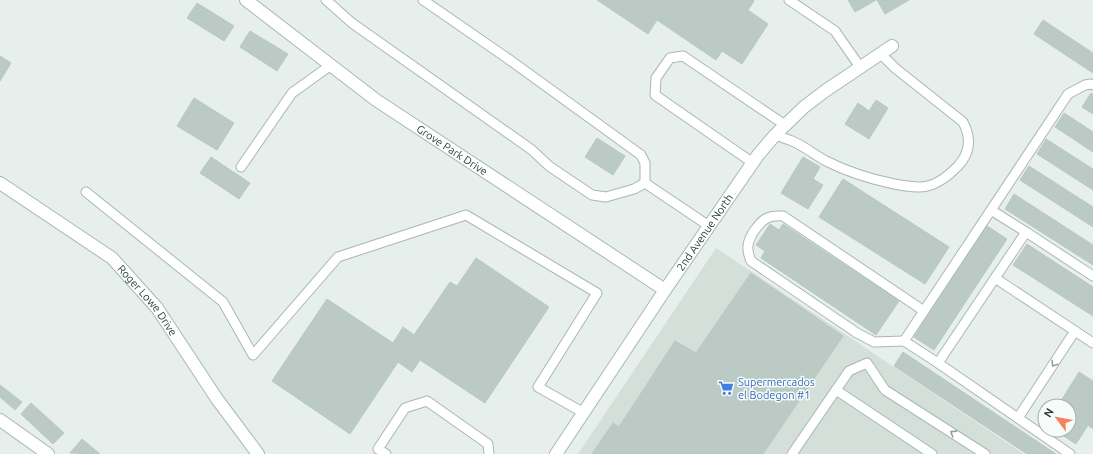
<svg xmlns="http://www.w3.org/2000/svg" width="1093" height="454" viewBox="0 0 1093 454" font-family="Ubuntu,sans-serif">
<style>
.built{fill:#d4dfda}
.building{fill:#bbcac4;stroke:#b8c9c2}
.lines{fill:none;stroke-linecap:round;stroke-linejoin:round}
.service-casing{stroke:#a8b8b2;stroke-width:11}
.minor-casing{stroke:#a8b8b2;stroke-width:14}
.service{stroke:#fff;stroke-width:9}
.minor{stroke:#fff;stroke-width:12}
.oneway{stroke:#92a09c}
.labels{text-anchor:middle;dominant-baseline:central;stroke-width:3;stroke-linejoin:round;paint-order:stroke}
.street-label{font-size:11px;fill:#24423a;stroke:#f7fbf9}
.shop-label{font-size:11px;fill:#366cbe;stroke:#f7fbf9;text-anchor:start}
</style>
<rect width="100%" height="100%" fill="#e6efeb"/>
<path class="built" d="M716 248 1024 454H578Z"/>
<g class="building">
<path d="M597 0H753L754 1 748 10 768 24 742 64 722 51 716 60 657 20 648 34Z"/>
<path d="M848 0H876L855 12Z"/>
<path d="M877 0H909L885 14Z"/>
<path d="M197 3 234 26 224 41 187 18Z"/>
<path d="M1043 20 1093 53V73L1034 34Z"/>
<path d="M250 31 288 54 277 71 240 47Z"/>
<path d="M0 56 11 63 0 81Z"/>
<path d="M1091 93 1093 94V114L1082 107Z"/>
<path d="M194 98 234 123 217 150 177 126Z"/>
<path d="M876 100 888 108 869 139 845 124 858 103 869 111Z"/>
<path d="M1064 113 1093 132V152L1055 127Z"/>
<path d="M597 138 625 156 613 175 585 157Z"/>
<path d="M1046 139 1093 169V190L1037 154Z"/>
<path d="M211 157 250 183 239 199 200 173Z"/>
<path d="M803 157 820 167 813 179 823 185 808 209 781 193Z"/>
<path d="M1029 166 1093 207V227L1020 180Z"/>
<path d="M843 179 949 247 925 284 819 217Z"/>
<path d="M1014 194 1093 245V265L1005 209Z"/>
<path d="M770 224 779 230 783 224 899 301 876 335 761 258 765 251 756 245Z"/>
<path d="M987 226 1007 239 934 350 914 337Z"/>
<path d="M1027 244 1093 287V316L1013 265Z"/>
<path d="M476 258 549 307 485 403 420 360 412 372 398 362 350 434 272 381 327 299 393 343 403 327 414 335 450 282 457 286Z"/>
<path d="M751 273 843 336 763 454H592L613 423 619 427 675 341 696 353Z"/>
<path d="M903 352 1056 454H1027L894 366Z"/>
<path d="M1079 372 1093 381V429L1088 425 1076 444 1059 433 1061 430H1069V417L1072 412 1069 410V406H1063L1059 404Z"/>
<path d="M0 385 22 402 15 410 0 397Z"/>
<path d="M31 403 64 433 53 444 21 414Z"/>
<path d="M82 439 100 454 70 453Z"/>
</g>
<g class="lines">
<g class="service-casing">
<g id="service">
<path d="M326 0 352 23 532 150 549 166 592 195 606 197 634 189 645 183"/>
<path d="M423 0 507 58 641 155 645 163V183"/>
<path d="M789 0 835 31 860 67"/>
<path d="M775 135C781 137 787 139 792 141 804 146 815 155 826 161 848 172 866 178 890 183 921 190 935 190 958 166 971 152 971 137 963 122L895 68 880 53"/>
<path d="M753 163 655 95 656 78 670 58 683 56 785 125"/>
<path d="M241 167 292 93 331 65"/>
<path d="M645 183 709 226"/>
<path d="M86 192 223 302 253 355 338 257 466 215 597 293 538 387 584 413"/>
<path d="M991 210 1026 232 995 278"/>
<path d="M1026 232 1093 276"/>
<path d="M904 341 874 342 857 333 751 261C746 249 747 242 754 231 763 219 767 215 783 216L924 311"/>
<path d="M938 363 904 341 1068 94 1085 85 1091 84 1093 85"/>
<path d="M836 390 932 454"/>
<path d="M1018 418 1075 331"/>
<path d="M386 454 378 449 405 408 427 401 488 444 489 454"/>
<path d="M792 454 849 371 867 363 885 390 985 454"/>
<path d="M1070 454 938 363 995 278 1093 343"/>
</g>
</g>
<g class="minor-casing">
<g id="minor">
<path id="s1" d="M246 0 376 100 665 290"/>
<path id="s2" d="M0 183 112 258 157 308 217 399 258 454"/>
<path d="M0 420 48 454"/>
<path id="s3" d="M556 454 665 290 758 155 775 135 804 107 825 91 892 46"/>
</g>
</g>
<use href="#service" class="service"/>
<use href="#minor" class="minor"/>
</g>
<defs><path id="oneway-chevron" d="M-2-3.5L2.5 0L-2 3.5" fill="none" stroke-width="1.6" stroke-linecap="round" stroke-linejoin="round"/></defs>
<g class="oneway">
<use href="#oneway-chevron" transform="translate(1054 364) rotate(123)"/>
<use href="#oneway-chevron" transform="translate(953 433) rotate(-147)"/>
</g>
<defs>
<g id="supermarket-bare" transform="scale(1.2)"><path d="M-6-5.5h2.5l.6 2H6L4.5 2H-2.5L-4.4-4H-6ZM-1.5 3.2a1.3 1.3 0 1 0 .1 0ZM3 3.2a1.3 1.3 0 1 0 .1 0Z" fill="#3f7fe0" stroke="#f7fbf9" stroke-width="2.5" paint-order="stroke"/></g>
</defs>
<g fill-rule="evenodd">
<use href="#supermarket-bare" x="726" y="388"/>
</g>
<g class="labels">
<g class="street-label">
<text stroke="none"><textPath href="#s1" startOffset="255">Grove Park Drive</textPath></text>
<text stroke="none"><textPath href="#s3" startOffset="267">2nd Avenue North</textPath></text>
<text stroke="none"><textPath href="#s2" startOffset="190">Roger Lowe Drive</textPath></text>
</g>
<g class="shop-label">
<text x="738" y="382">Supermercados<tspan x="738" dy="13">el Bodegon #1</tspan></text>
</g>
</g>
<g transform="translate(1057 418) rotate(302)"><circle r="19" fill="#f7fbf9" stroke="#a3b1ad"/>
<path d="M0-3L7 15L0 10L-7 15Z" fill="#f4845f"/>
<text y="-6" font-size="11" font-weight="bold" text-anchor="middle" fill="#24423a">N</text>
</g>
</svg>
